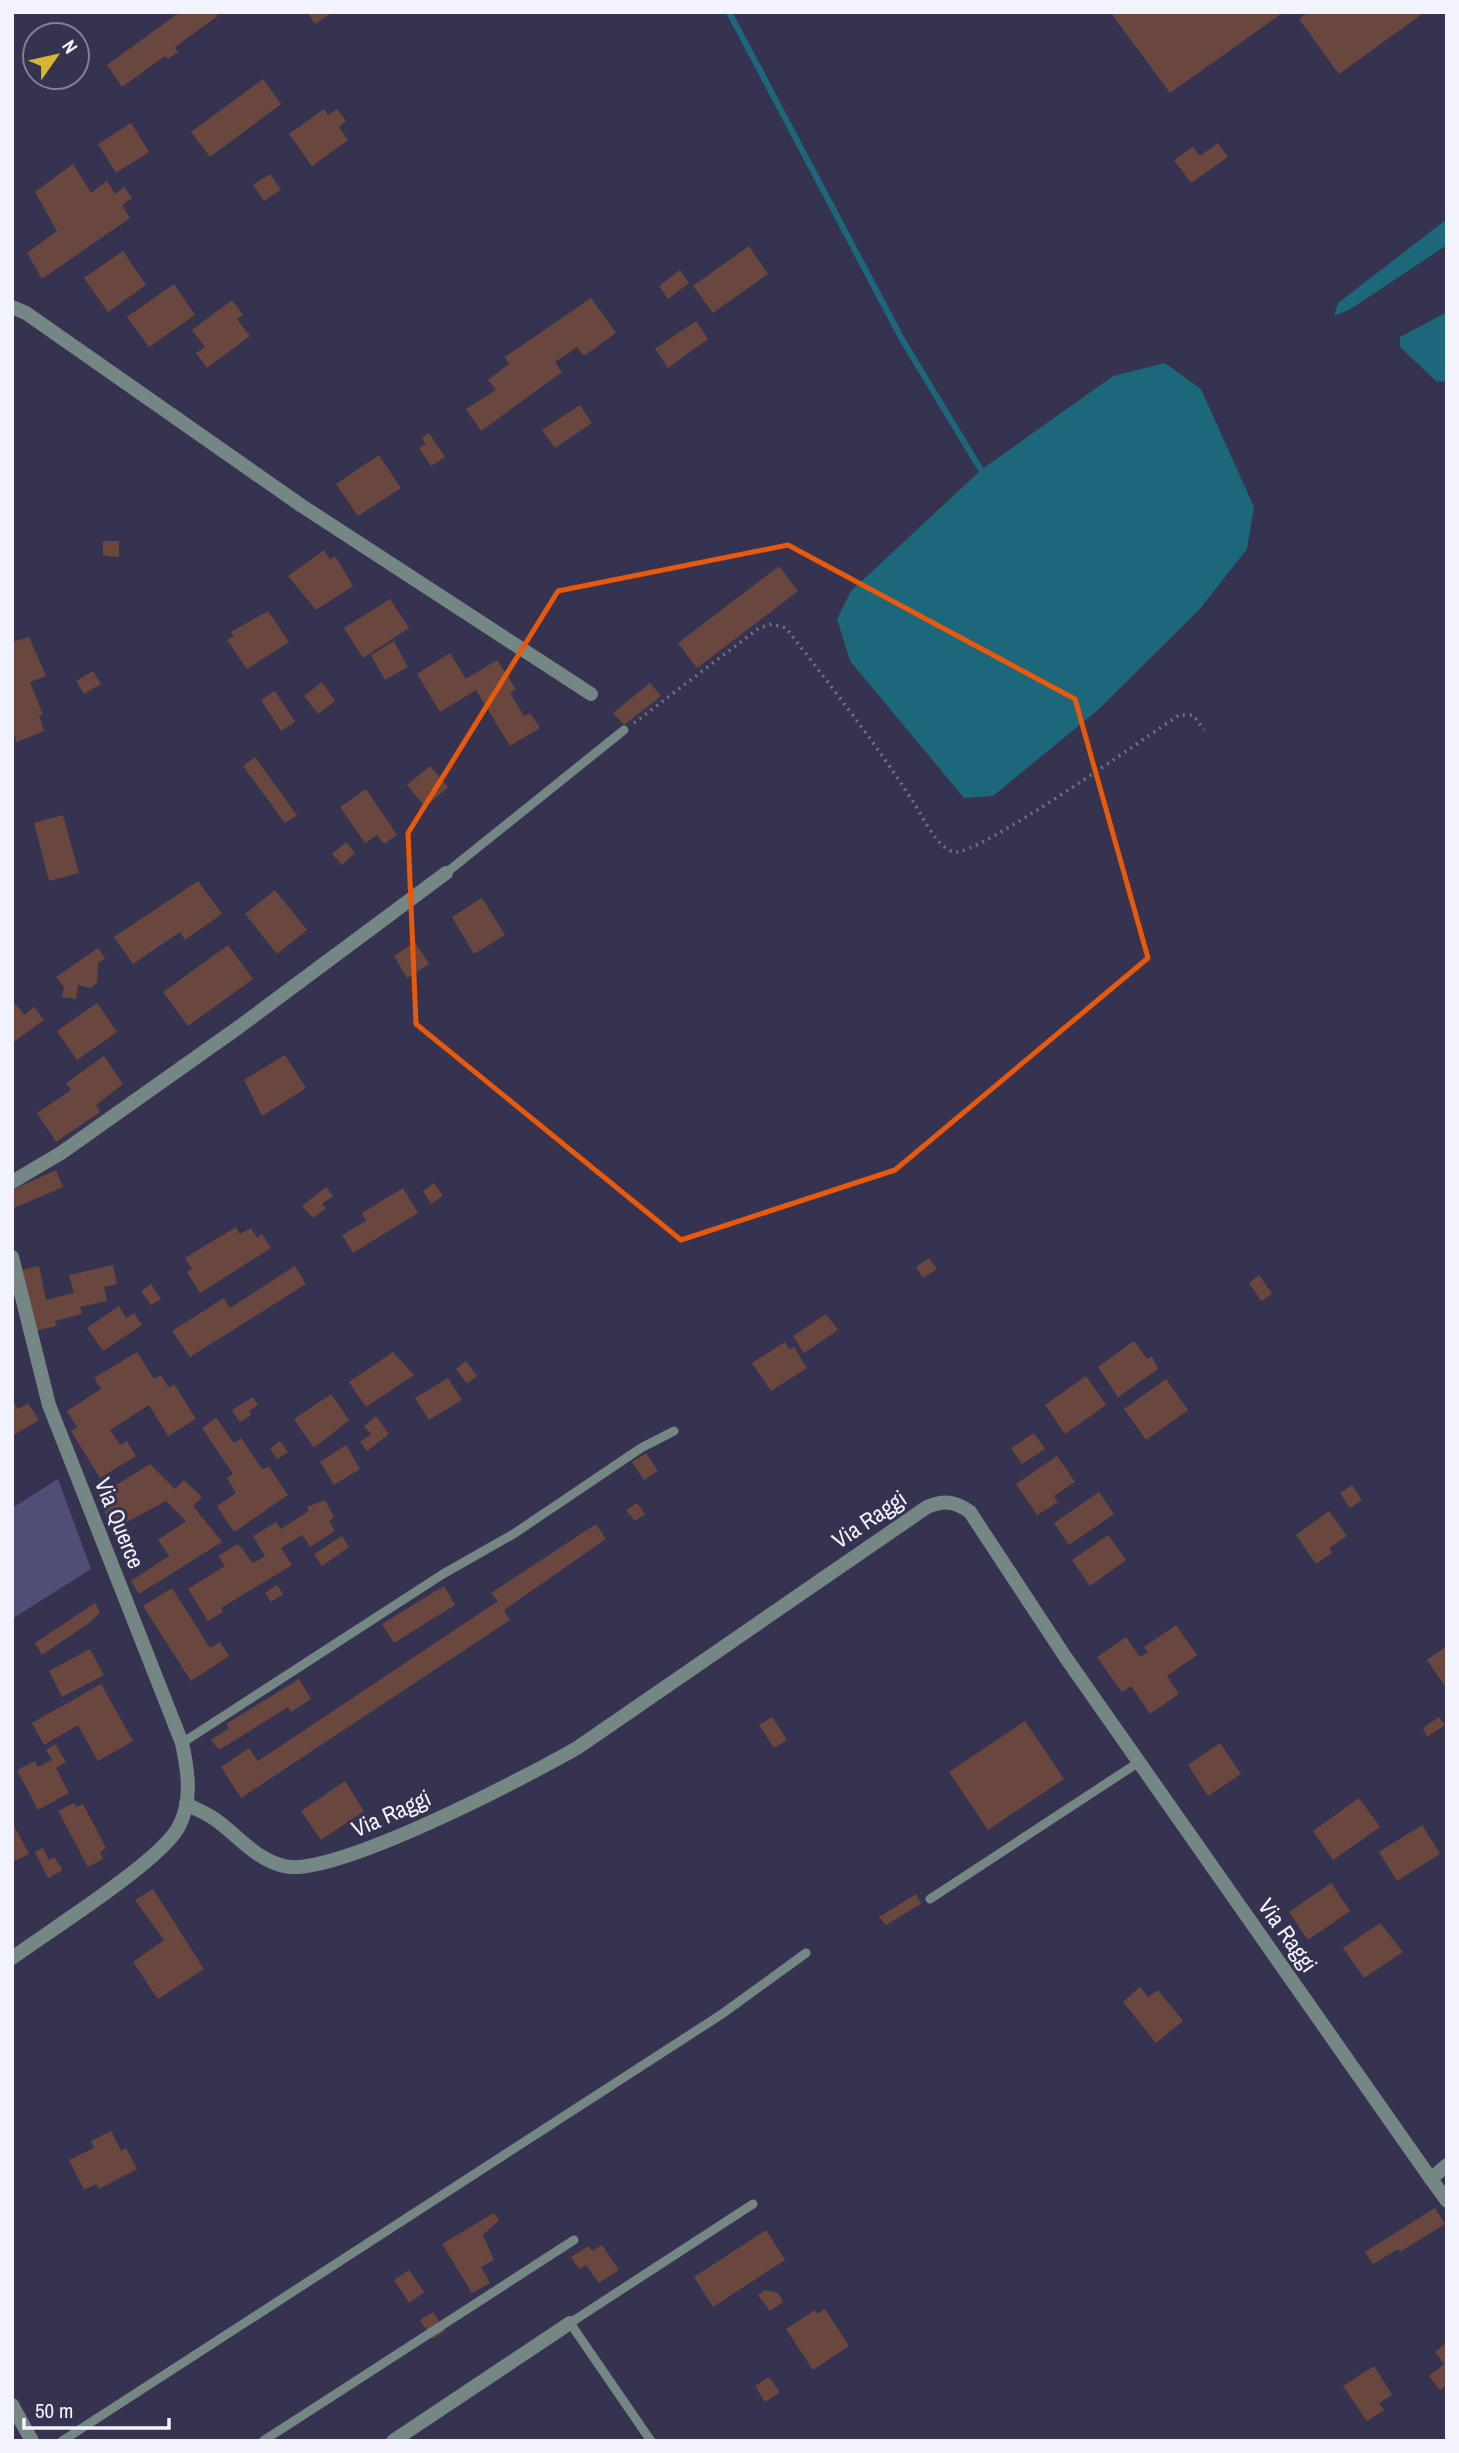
<svg xmlns="http://www.w3.org/2000/svg" width="1459" height="2453" viewBox="0 0 1459 2453" font-family="'Archivo Narrow',sans-serif">
<style>
.green{fill:#504d77}
.water{fill:#1c6779}
.lines{fill:none;stroke-linecap:round;stroke-linejoin:round}
.stream{stroke:#1c6779;stroke-width:6}
.building{fill:#69473e}
.path{stroke:#727188;stroke-width:3.5;stroke-dasharray:2 5;stroke-linecap:butt}
.service{stroke:#748785;stroke-width:9}
.minor{stroke:#748785;stroke-width:14}
.tertiary{stroke:#748785;stroke-width:14}
.marked{fill:none;stroke:#e8590c;stroke-width:5;stroke-linejoin:round}
.labels{text-anchor:middle;dominant-baseline:central;stroke-width:6;stroke-linejoin:round;paint-order:stroke}
.street-label{font-size:23px;fill:#f3f3fe;stroke:#35334f}
</style>
<rect width="100%" height="100%" fill="#35334f"/>
<path class="green" d="M58 1479 91 1569 12 1619V1508Z"/>
<g class="water">
<path d="M1447 219V245L1349 310 1334 316 1338 303Z"/>
<path d="M1447 312V382L1436 381 1400 347V337Z"/>
<path d="M1165 363 1201 389 1254 507 1247 549 1199 610 1099 709 993 796 964 798 850 661 837 619 851 591 981 470 1113 376Z"/>
</g>
<g class="lines">
<path class="stream" d="M729 12 903 341 981 470"/>
</g>
<g class="building">
<path d="M180 12H215L218 16 175 47 178 52 168 59 165 56 122 87 107 65Z"/>
<path d="M307 12H333L315 24Z"/>
<path d="M1110 12H1284L1170 93Z"/>
<path d="M1308 12H1425L1339 74 1299 19Z"/>
<path d="M263 79 281 104 210 157 191 132Z"/>
<path d="M324 109 328 115 337 109 346 121 339 127 348 140 312 166 289 134Z"/>
<path d="M131 123 149 152 116 173 98 144Z"/>
<path d="M1218 143 1228 157 1191 183 1174 160 1193 147 1200 156Z"/>
<path d="M73 164 91 193 107 181 115 194 124 187 132 198 122 205 130 218 42 279 27 253 57 231 35 192Z"/>
<path d="M270 174 281 190 264 201 253 185Z"/>
<path d="M749 246 768 274 713 313 693 286Z"/>
<path d="M123 251 146 285 108 312 84 278Z"/>
<path d="M680 270 689 283 668 299 659 286Z"/>
<path d="M174 284 195 315 149 347 127 317Z"/>
<path d="M591 298 616 333 584 356 577 347 555 362 562 372 481 431 466 409 496 390 488 380 509 364 505 357Z"/>
<path d="M232 300 243 315 237 319 250 336 207 368 196 353 205 347 192 330Z"/>
<path d="M696 321 708 339 668 368 655 349Z"/>
<path d="M580 405 592 423 555 448 542 430Z"/>
<path d="M429 433 445 457 431 466 419 448 426 444 422 438Z"/>
<path d="M379 455 401 488 358 516 336 484Z"/>
<path d="M103 541H119V557L103 556Z"/>
<path d="M324 550 330 560 335 556 353 586 316 610 288 576Z"/>
<path d="M779 566 798 591 697 668 678 643Z"/>
<path d="M390 599 409 628 363 658 344 628Z"/>
<path d="M268 611 289 642 247 669 227 640 234 636 231 632Z"/>
<path d="M29 637 46 676 30 682 43 715 39 716 44 731 17 742 12 729V642Z"/>
<path d="M394 641 408 667 385 680 371 655Z"/>
<path d="M450 653 466 679 497 660 516 689 510 693 524 716 530 713 540 728 510 746 476 690 440 712 417 674Z"/>
<path d="M93 671 101 684 84 694 76 681Z"/>
<path d="M322 682 335 701 318 714 304 696Z"/>
<path d="M650 683 661 696 624 725 613 713Z"/>
<path d="M275 691 295 722 281 731 261 700Z"/>
<path d="M255 757 297 815 285 823 243 766Z"/>
<path d="M430 766 448 787 425 807 407 785Z"/>
<path d="M366 789 397 835 384 844 377 835 365 843 340 807Z"/>
<path d="M63 815 79 873 49 881 34 823Z"/>
<path d="M346 842 355 853 342 865 332 854Z"/>
<path d="M198 881 222 914 185 940 180 932 133 964 114 937Z"/>
<path d="M275 890 307 930 277 954 245 914Z"/>
<path d="M482 898 505 935 474 954 452 917Z"/>
<path d="M415 942 429 964 407 978 394 956Z"/>
<path d="M228 945 253 979 188 1026 163 992Z"/>
<path d="M98 948 105 959 98 963 97 982 91 988 78 985 76 999 62 997 64 987 56 977Z"/>
<path d="M97 1003 117 1032 77 1060 57 1031Z"/>
<path d="M16 1004 24 1015 34 1007 44 1020 12 1043V1006Z"/>
<path d="M285 1055 306 1088 262 1116 244 1080Z"/>
<path d="M104 1056 123 1084 96 1105 100 1112 56 1142 37 1113 71 1090 66 1083Z"/>
<path d="M56 1170 63 1187 14 1208 12 1190Z"/>
<path d="M434 1183 443 1196 431 1204 423 1191Z"/>
<path d="M326 1187 333 1196 322 1204 326 1208 313 1218 302 1206Z"/>
<path d="M403 1188 418 1213 353 1253 342 1235 366 1221 362 1213Z"/>
<path d="M236 1227 240 1234 251 1228 257 1238 262 1234 271 1248 200 1293 187 1272 192 1269 185 1258Z"/>
<path d="M929 1258 937 1269 923 1278 916 1267Z"/>
<path d="M113 1265 117 1284 104 1287 107 1301 80 1307 82 1314 55 1321 56 1326 35 1331 21 1270 39 1266 46 1300 74 1293 69 1275Z"/>
<path d="M295 1266 306 1284 190 1357 172 1331 224 1298 230 1308Z"/>
<path d="M1259 1275 1272 1294 1261 1301 1249 1283Z"/>
<path d="M151 1284 161 1299 151 1305 141 1291Z"/>
<path d="M119 1306 126 1318 134 1313 142 1325 103 1351 87 1328Z"/>
<path d="M826 1314 838 1330 804 1353 793 1336Z"/>
<path d="M1134 1341 1147 1359 1152 1356 1158 1369 1118 1397 1098 1367Z"/>
<path d="M785 1342 789 1349 794 1347 807 1368 771 1391 752 1363Z"/>
<path d="M137 1352 154 1379 161 1375 169 1388 174 1384 196 1419 168 1436 149 1405 110 1430 120 1445 127 1441 136 1456 100 1478 71 1431 77 1427 67 1411 101 1389 94 1378Z"/>
<path d="M393 1352 414 1375 366 1407 349 1382Z"/>
<path d="M466 1361 477 1376 467 1384 456 1369Z"/>
<path d="M1086 1376 1106 1405 1065 1434 1045 1405Z"/>
<path d="M448 1378 462 1400 429 1420 415 1398Z"/>
<path d="M1166 1379 1188 1410 1146 1440 1124 1409Z"/>
<path d="M331 1394 349 1420 314 1448 294 1419Z"/>
<path d="M253 1397 258 1405 249 1411 251 1415 240 1422 232 1410Z"/>
<path d="M12 1400 18 1409 28 1403 39 1420 12 1436Z"/>
<path d="M376 1416 389 1434 367 1451 360 1442 371 1434 364 1426Z"/>
<path d="M216 1418 234 1443 241 1438 262 1469 269 1467 288 1495 234 1532 217 1506 236 1493 227 1478 233 1474 202 1428Z"/>
<path d="M1034 1433 1045 1449 1022 1464 1011 1448Z"/>
<path d="M280 1441 288 1452 277 1459 270 1449Z"/>
<path d="M346 1445 360 1469 334 1485 320 1462Z"/>
<path d="M646 1453 658 1471 644 1480 632 1462Z"/>
<path d="M1057 1456 1075 1482 1054 1496 1058 1502 1037 1515 1016 1484Z"/>
<path d="M150 1464 175 1489 184 1480 202 1497 193 1506 222 1542 139 1594 131 1581 169 1556 158 1540 186 1521 166 1501 114 1529 97 1497Z"/>
<path d="M1352 1485 1362 1500 1350 1508 1340 1493Z"/>
<path d="M1099 1492 1114 1514 1069 1545 1054 1523Z"/>
<path d="M325 1500 334 1517 329 1521 335 1531 310 1547 302 1535 281 1548 292 1565 221 1608 223 1612 208 1621 188 1589 225 1566 218 1556 238 1544 253 1563 265 1556 253 1536 276 1522 281 1529 309 1511 307 1507Z"/>
<path d="M637 1503 645 1514 635 1521 626 1510Z"/>
<path d="M1329 1511 1347 1536 1329 1548 1332 1553 1316 1564 1296 1535Z"/>
<path d="M596 1524 606 1539 504 1610 510 1620 241 1798 221 1767 249 1748 258 1761 498 1601 491 1593Z"/>
<path d="M1108 1535 1126 1560 1090 1586 1072 1560Z"/>
<path d="M342 1536 349 1547 322 1566 314 1554Z"/>
<path d="M277 1585 283 1594 271 1602 265 1593Z"/>
<path d="M444 1586 455 1605 394 1643 382 1624Z"/>
<path d="M172 1588 210 1648 220 1642 229 1656 191 1681 143 1606Z"/>
<path d="M95 1603 100 1612 92 1621 42 1655 35 1643Z"/>
<path d="M1176 1625 1197 1655 1167 1676 1179 1694 1150 1714 1131 1686 1122 1692 1097 1657 1126 1637 1140 1657 1148 1652 1144 1647Z"/>
<path d="M1447 1646V1689L1427 1660Z"/>
<path d="M90 1649 104 1675 62 1697 49 1671Z"/>
<path d="M299 1679 311 1699 291 1712 288 1707 219 1750 211 1740 229 1728 226 1724Z"/>
<path d="M101 1684 133 1741 98 1761 78 1725 44 1745 32 1723Z"/>
<path d="M772 1717 787 1740 774 1748 759 1725Z"/>
<path d="M1439 1717 1445 1725 1427 1737 1423 1728Z"/>
<path d="M1025 1721 1064 1779 988 1830 949 1772Z"/>
<path d="M1220 1743 1241 1774 1208 1796 1188 1765Z"/>
<path d="M55 1744 66 1762 56 1768 69 1793 38 1810 17 1770 35 1761 38 1767 52 1760 46 1750Z"/>
<path d="M345 1781 364 1811 321 1840 301 1811Z"/>
<path d="M1359 1798 1380 1827 1333 1860 1313 1831Z"/>
<path d="M74 1803 76 1807 83 1804 106 1848 100 1852 103 1859 88 1867 58 1811Z"/>
<path d="M12 1822 29 1854 12 1862Z"/>
<path d="M1422 1825 1440 1854 1397 1881 1379 1852Z"/>
<path d="M43 1848 49 1860 54 1857 63 1870 48 1878 35 1852Z"/>
<path d="M1331 1883 1350 1911 1308 1940 1289 1912Z"/>
<path d="M153 1889 204 1969 158 1999 133 1962 164 1940 135 1900Z"/>
<path d="M916 1894 921 1904 886 1925 879 1917Z"/>
<path d="M1380 1923 1403 1952 1364 1978 1343 1948Z"/>
<path d="M1140 1987 1148 1997 1158 1990 1183 2021 1156 2043 1123 2002Z"/>
<path d="M111 2131 121 2151 126 2148 137 2169 99 2189 96 2184 84 2190 69 2160 94 2148 91 2141Z"/>
<path d="M1435 2208 1445 2224 1400 2252 1398 2249 1373 2264 1365 2252Z"/>
<path d="M494 2213 499 2220 483 2235 494 2260 481 2267 490 2283 472 2293 442 2244Z"/>
<path d="M766 2230 785 2260 713 2307 694 2277Z"/>
<path d="M602 2245 619 2270 599 2283 586 2265 579 2269 571 2257 589 2246 592 2251Z"/>
<path d="M409 2270 424 2292 409 2303 394 2280Z"/>
<path d="M765 2290 778 2293 783 2302 770 2311 758 2295Z"/>
<path d="M825 2309 849 2346 813 2370 786 2329 815 2310 817 2314Z"/>
<path d="M433 2312 445 2331 432 2339 420 2320Z"/>
<path d="M1447 2342V2385L1440 2390 1429 2376 1444 2364 1435 2352Z"/>
<path d="M1374 2366 1392 2395 1379 2403 1384 2410 1367 2421 1343 2386Z"/>
<path d="M769 2377 780 2392 765 2402 755 2386Z"/>
</g>
<g class="lines">
<path class="path" d="M634 723 759 628 772 624 786 628C830 685 875 742 914 803 923 817 936 847 954 852 977 857 1149 735 1179 715H1193L1204 730"/>
<g class="service">
<path d="M446 873 624 730"/>
<path d="M182 1743 443 1574 515 1533 641 1448 674 1431"/>
<path d="M930 1899 1139 1762"/>
<path d="M62 2441 722 2014 806 1953"/>
<path d="M263 2441 574 2240"/>
<path d="M651 2441 570 2323 753 2204"/>
</g>
<g class="minor">
<path d="M12 307 26 313 302 506 591 694"/>
<path d="M12 1182 61 1153 239 1027 446 873"/>
<path d="M186 1804C194 1808 202 1811 210 1816 236 1832 252 1858 284 1866 332 1879 528 1776 577 1748L927 1507C944 1500 955 1501 970 1512L1066 1658 1431 2179 1447 2165"/>
<path d="M1431 2179 1447 2201"/>
<path d="M393 2441 570 2323"/>
</g>
<g class="tertiary">
<path d="M12 1257 49 1405 182 1743C188 1771 193 1802 178 1828 159 1862 49 1931 12 1958"/>
<path d="M12 2405 32 2441"/>
</g>
</g>
<path class="marked" d="M788 545 1075 699 1148 958 895 1170 681 1240 416 1024 408 833 558 591Z"/>
<g class="labels">
<g class="street-label">
<text transform="translate(869 1519) rotate(-34)">Via Raggi</text>
<text transform="translate(120 1523) rotate(68)">Via Querce</text>
<text transform="translate(391 1813) rotate(-24)">Via Raggi</text>
<text transform="translate(1288 1935) rotate(55)">Via Raggi</text>
</g>
</g>
<rect width="1459" height="2453" fill="none" stroke="#f3f3fe" stroke-width="28"/>
<g transform="translate(56 56) rotate(56)"><circle r="33" fill="#35334f" stroke="#818095" stroke-width="2"/>
<path d="M0-5L12 26L0 18L-12 26Z" fill="#d6b534"/>
<text y="-10" font-size="19" font-weight="bold" text-anchor="middle" fill="#f3f3fe">N</text>
</g>
<path d="M24 2418v10h145v-10" fill="none" stroke="#f3f3fe" stroke-width="3.5"/>
<text x="35" y="2418" font-size="21" fill="#f3f3fe" stroke="#35334f" stroke-width="5" paint-order="stroke">50 m</text>
</svg>
